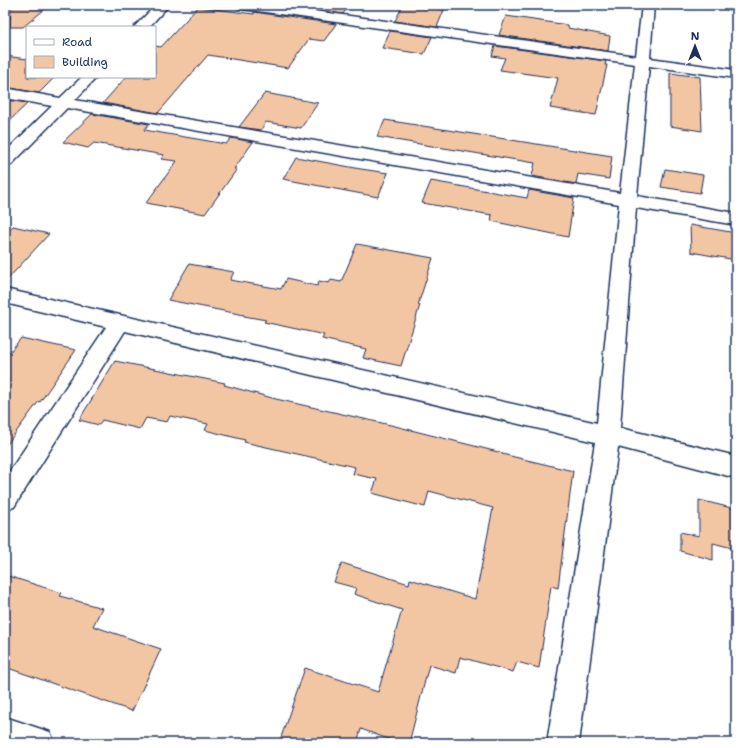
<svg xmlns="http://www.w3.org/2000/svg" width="741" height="748" viewBox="0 0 741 748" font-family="'Shantell Sans',sans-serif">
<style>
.building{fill:#f3c6a3;stroke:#1b2f5e}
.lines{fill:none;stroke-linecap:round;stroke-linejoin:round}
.minor-casing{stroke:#1b2f5e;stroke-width:3}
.minor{fill:#fff;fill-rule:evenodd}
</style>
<rect width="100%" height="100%" fill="#fff"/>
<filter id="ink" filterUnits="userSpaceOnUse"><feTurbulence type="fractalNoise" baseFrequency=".025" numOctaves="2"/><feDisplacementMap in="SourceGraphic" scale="8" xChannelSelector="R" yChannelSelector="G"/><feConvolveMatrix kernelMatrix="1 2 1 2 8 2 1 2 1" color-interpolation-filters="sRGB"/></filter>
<g filter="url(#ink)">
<g class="building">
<path d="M11 5H50L23 27H10Z"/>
<path d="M282 5H349L343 14Z"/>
<path d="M403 5 437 7V9L444 10 437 27 395 21Z"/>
<path d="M198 7 254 14V12L336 24 324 41 309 39 288 68 208 55 158 113 103 103 126 77H155V46L161 47Z"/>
<path d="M506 16 568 25V28L610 36 608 51 499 35Z"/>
<path d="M390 31 432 37 424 54 382 48Z"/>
<path d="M495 46 606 61 605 65H607L596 115 550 108 558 78 500 70 505 58 492 56Z"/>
<path d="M5 56 27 59V77H55L39 93 5 87Z"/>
<path d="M670 73 700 77 702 131 670 126Z"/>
<path d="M265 93 318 103 301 128 266 122 261 130 239 127Z"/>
<path d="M5 100 28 103 5 125Z"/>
<path d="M92 114 149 124 144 130 226 144 231 138 253 142 234 169H237L205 214 146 203 177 161 161 159 164 155 94 143 88 148 63 142Z"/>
<path d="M385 120 612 156 609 179 578 174 576 184 532 176 535 163 377 137Z"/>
<path d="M296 157 361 169 388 173 378 197 283 179Z"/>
<path d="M665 169 703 175 700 193 661 187Z"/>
<path d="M431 181 527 198 529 190 574 198 568 237 491 221 492 215 422 203Z"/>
<path d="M690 225 736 233V260L691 252Z"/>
<path d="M13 226 49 234 5 282V234Z"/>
<path d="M357 244 433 258 418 305H420L401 366 363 358 366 349 322 339 324 335 320 334 264 322 266 320 244 316V315L168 300 189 264 234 272 230 280 281 289 286 279 317 286 319 281 329 283 331 280 341 282Z"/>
<path d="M21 338 76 350 40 402 39 401 5 447V358Z"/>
<path d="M115 361 225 383 224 385 276 399 395 426 502 453V454L573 471 558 588 551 586 539 668 517 662 513 672 460 657 456 673 429 665 409 743H399L361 729 357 743H279L305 668 378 692 402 610 354 594 356 588 334 582 342 563 409 584 410 579 475 599 493 508 429 491 425 507 372 493 377 479 353 474 355 467 244 442 245 440 205 430 208 424 170 416 167 422 146 418 140 429 102 420 99 425 79 420Z"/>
<path d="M699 500 736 509V549L713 543V560L680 551V532L699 536Z"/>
<path d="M5 575 62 593 60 596 102 608 93 626 161 649 132 711 5 667Z"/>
</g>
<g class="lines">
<g class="minor-casing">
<g id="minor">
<path d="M156 5H169L149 27H134Z"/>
<path d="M237 5H271L636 56 642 5H654L650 58 736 70V78L649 66 637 196 736 213V225L636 208 620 428 736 456V478L618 447 579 743H547L595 442 125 331 14 507 5 510V478L106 327 5 303V289L597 423 619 204 67 108 11 165 5 166V152L52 106 5 98V88L60 98 82 77H97L75 100 620 193 635 64 243 9 238 8Z"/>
<path d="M5 717 50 732 55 743H5Z"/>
</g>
</g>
<use href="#minor" class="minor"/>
</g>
</g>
<rect width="741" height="748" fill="none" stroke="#fff" stroke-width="20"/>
<rect x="10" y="10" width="721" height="728" fill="none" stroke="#1b2f5e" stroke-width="1.5" filter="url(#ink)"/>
<rect x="26" y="26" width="130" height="52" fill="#ffffff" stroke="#a4acbf"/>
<rect x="34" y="39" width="20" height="6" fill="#ffffff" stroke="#a4acbf"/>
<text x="62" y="46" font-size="12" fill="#1b2f5e">Road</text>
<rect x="34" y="56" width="20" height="12" fill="#f3c6a3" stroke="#a4acbf"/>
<text x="62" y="66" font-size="12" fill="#1b2f5e">Building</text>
<g transform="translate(695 46)" stroke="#ffffff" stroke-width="3" paint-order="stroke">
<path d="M0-3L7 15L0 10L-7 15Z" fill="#1b2f5e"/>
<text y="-6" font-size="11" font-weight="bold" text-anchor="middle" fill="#1b2f5e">N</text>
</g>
</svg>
